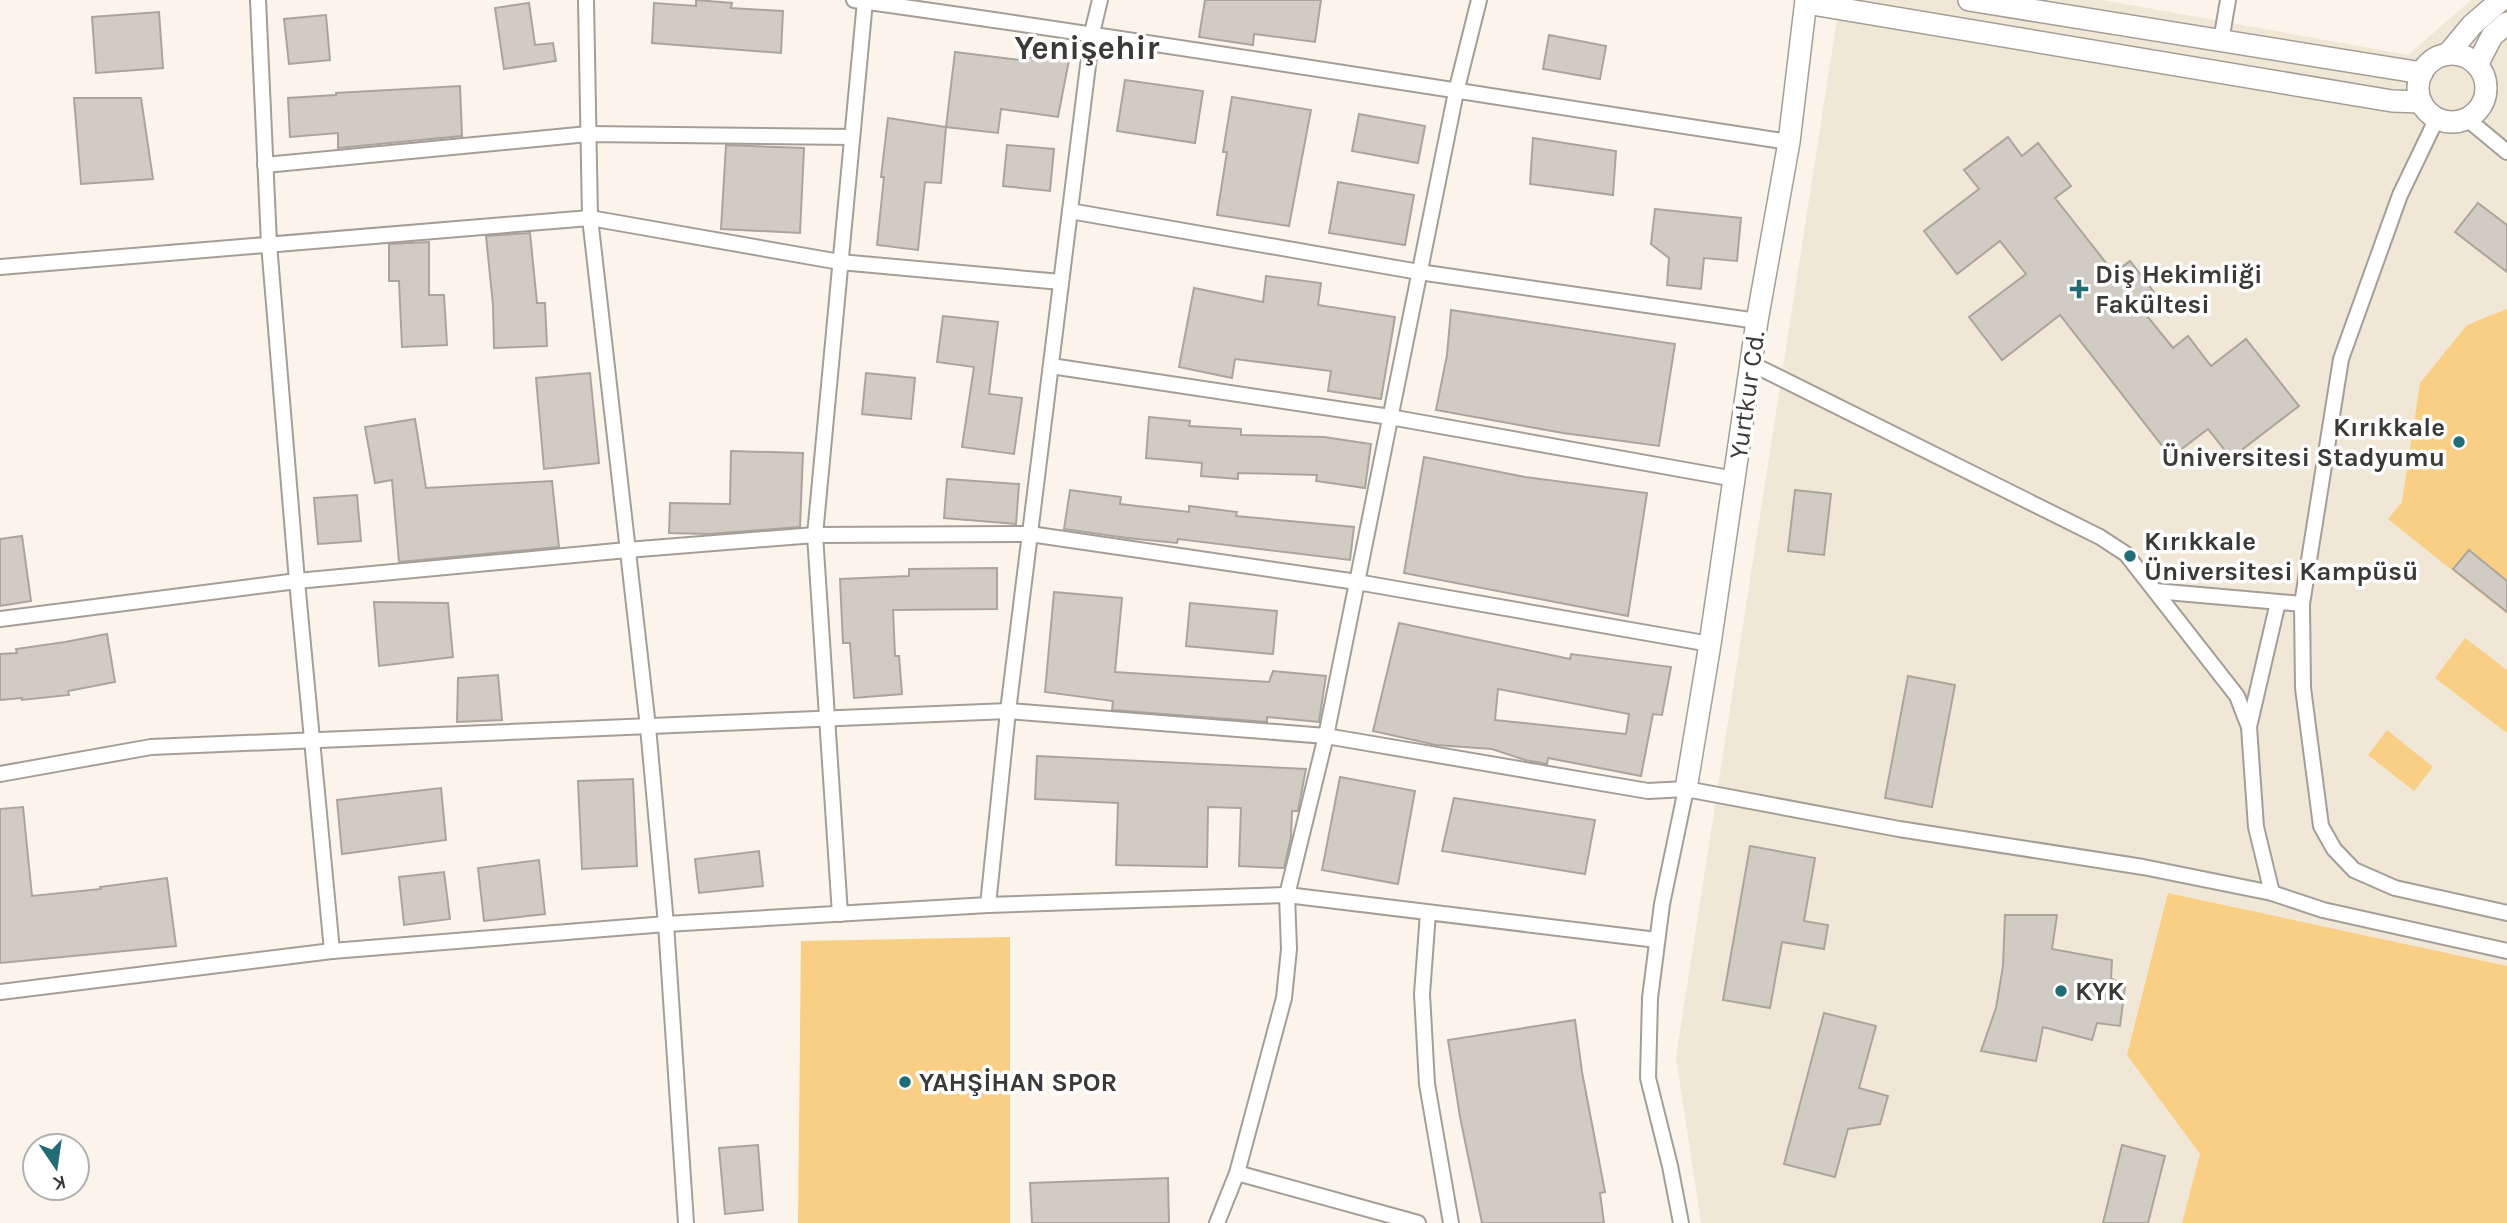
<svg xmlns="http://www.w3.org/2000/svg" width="2507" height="1223" viewBox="0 0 2507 1223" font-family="Karla,sans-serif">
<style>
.built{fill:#f1e7d7}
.green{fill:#f9cf86}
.building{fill:#d1ccc3;stroke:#aaa59c;stroke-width:2;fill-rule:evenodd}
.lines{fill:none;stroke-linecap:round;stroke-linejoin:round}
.street-casing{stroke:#a49e96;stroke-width:18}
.secondary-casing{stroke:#a49e96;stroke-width:24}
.street{stroke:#fff;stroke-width:14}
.secondary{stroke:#fff;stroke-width:21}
.poi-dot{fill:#226c76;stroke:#fff;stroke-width:2.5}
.labels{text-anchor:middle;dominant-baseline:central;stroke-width:7;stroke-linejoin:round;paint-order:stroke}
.poi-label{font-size:26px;font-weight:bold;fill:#3c3a36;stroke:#fff;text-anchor:start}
.street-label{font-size:26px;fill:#3c3a36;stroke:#fff}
.district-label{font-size:33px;font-weight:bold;fill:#3c3a36;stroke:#fff}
</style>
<rect width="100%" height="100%" fill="#faf4eb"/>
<path class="built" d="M1840 0H2103L2408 55 2471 0H2507V1223H1701L1676 1057Z"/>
<g class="green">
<path d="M2507 309V614L2388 519 2402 502 2420 383 2467 325Z"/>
<path d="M2465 638 2507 670V733L2435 678Z"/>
<path d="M2387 730 2433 767 2414 791 2368 755Z"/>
<path d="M2168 893 2507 966V1223H2182L2200 1154 2127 1055Z"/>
<path d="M1010 937V1223H798L801 941Z"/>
</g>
<g class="building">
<path d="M696 0 732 3 731 8 783 11 781 53 652 43 654 3 696 6Z"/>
<path d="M1205 0H1321L1315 42 1254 34 1253 45 1199 37Z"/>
<path d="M529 3 535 45 553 43 556 61 504 69 495 8Z"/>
<path d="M159 12 163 68 96 73 92 17Z"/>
<path d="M326 15 330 60 289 64 284 19Z"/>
<path d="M1549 35 1606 46 1600 79 1543 69Z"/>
<path d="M955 52 1020 60 1021 57 1069 60 1058 117 1001 109 998 133 946 127Z"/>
<path d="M1125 80 1203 91 1195 143 1117 131Z"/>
<path d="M460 86 462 136 338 148V133L290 137 288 98 336 95V93Z"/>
<path d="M1232 97 1311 110 1289 226 1217 215 1227 152H1223Z"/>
<path d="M74 98H141L153 179 81 184Z"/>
<path d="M1359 114 1425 126 1418 163 1352 151Z"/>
<path d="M888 118 946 127 941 183 925 182 918 250 877 245 884 177H881Z"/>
<path d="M2008 137 2022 156 2038 143 2071 186 2055 198 2114 273 2130 261 2163 304 2147 316 2173 348 2188 336 2211 366 2246 339 2299 406 2231 458 2208 429 2171 457 2060 315 2002 360 1969 317 2026 274 2000 241 1957 274 1924 231 1979 189 1964 170Z"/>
<path d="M1533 138 1616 151 1613 195 1530 184Z"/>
<path d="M726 145 804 148 800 233 721 229Z"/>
<path d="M1007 145 1054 149 1050 191 1003 186Z"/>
<path d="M1338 182 1414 195 1405 245 1329 233Z"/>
<path d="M2478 203 2507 225V272L2455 232Z"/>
<path d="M1655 209 1741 218 1737 261 1704 258 1701 289 1667 285 1669 258 1651 244Z"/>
<path d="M530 233 537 303H545L547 346 494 348 493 305 486 236Z"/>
<path d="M429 242V295H444L447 345 402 347 399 281H389V244Z"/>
<path d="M1266 276 1321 283 1318 305 1395 317 1381 399 1328 391 1331 371 1235 359 1232 378 1179 367 1194 288 1263 302Z"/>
<path d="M1451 310 1675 344 1659 446 1563 433 1436 410 1447 355Z"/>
<path d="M943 316 998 322 989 394 1022 398 1014 454 962 447 974 367 937 362Z"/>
<path d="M590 373 599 463 544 469 536 378Z"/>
<path d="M866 373 915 378 911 419 862 414Z"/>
<path d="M1149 417 1190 421 1189 426 1241 429V435L1324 437 1371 444 1365 488 1316 481 1317 475 1238 473V479L1201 476 1202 463 1146 458Z"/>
<path d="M415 419 426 488 552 481 559 547 399 562 392 480 375 483 365 427Z"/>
<path d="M731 451 803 453 800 527 709 534 669 533 670 503 730 504Z"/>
<path d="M1424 457 1525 477 1647 493 1628 616 1404 573Z"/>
<path d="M947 479 1019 484 1016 524 944 518Z"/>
<path d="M1070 490 1121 497 1120 504 1189 512V506L1237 512 1236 516 1354 527 1350 560 1178 539 1177 543 1127 538 1064 529Z"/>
<path d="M1795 490 1831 494 1824 555 1788 551Z"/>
<path d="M357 495 361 541 318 544 314 498Z"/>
<path d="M22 536 31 601 0 606V539Z"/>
<path d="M2469 550 2507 581V612L2453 569Z"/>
<path d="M997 568V609L893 610 895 656H899L902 694 854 698 850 643H843L840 579 909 576V569Z"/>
<path d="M1054 592 1122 598 1115 672 1269 682 1273 671 1326 676 1319 722 1267 717V722L1112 710 1113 701 1045 692Z"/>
<path d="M374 602 448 603 453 657 379 666Z"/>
<path d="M1190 603 1277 611 1273 654 1186 646Z"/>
<path d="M1399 623 1570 659 1571 654 1671 667 1662 715 1653 714 1641 776 1548 758 1547 764 1525 760 1492 749 1436 745 1373 731ZM1498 689 1629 714 1626 734 1495 720Z"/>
<path d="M107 634 115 682 68 691 69 695 22 700V698L0 700V654L17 653 16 649 65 642Z"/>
<path d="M498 675 502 720 457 722 458 678Z"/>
<path d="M1908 676 1955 685 1932 807 1885 798Z"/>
<path d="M1037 756 1306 769 1298 811H1292L1291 837 1284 868 1239 866 1241 808 1208 807 1207 867 1116 865 1118 803 1035 799Z"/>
<path d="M1340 777 1415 791 1398 884 1322 870Z"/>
<path d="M633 779 637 866 582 869 578 781Z"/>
<path d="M441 788 446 840 342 854 337 800Z"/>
<path d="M1454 798 1595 820 1585 874 1442 851Z"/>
<path d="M23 807 32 896 101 889 100 887 167 878 176 946 0 963V809Z"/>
<path d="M1750 846 1815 858 1804 921 1828 925 1824 949 1782 942 1770 1008 1723 1000Z"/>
<path d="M759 851 763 886 699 893 695 859Z"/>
<path d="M539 860 545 914 484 921 478 868Z"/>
<path d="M444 872 450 919 404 925 399 877Z"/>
<path d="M2005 915H2057L2052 949 2112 960 2111 978 2125 987 2120 1026 2097 1023 2092 1040 2043 1027 2036 1061 1981 1051 1996 1008 2003 966Z"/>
<path d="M1824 1013 1876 1026 1859 1088 1888 1096 1880 1124 1848 1129 1835 1177 1784 1164Z"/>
<path d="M1575 1020 1582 1072 1605 1192 1600 1193 1604 1223H1482L1460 1117 1448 1040Z"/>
<path d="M758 1145 763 1210 725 1214 719 1148Z"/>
<path d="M2122 1145 2165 1156 2148 1223H2103Z"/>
<path d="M1168 1178 1169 1223H1032L1030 1183Z"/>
</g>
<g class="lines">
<g class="street-casing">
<g id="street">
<path d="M258 0 269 244 297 581 332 951"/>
<path d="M586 0 590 218 648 727 666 924 686 1223"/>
<path d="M854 0C1166 43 1477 95 1789 142"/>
<path d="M2221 41 2228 0"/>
<path d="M2437 118 2400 195 2341 359 2302 604 2303 688 2321 826 2334 849 2354 870 2395 888 2507 913"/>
<path d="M2466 118 2507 152"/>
<path d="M265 165 588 134 852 137"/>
<path d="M1070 211 1419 272 1757 321"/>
<path d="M0 267 590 218 840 262 1061 282"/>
<path d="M1752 364 2100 537 2126 554 2237 696 2249 727 2256 827 2272 893"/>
<path d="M1051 366 1390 417 1735 479"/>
<path d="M2155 591 2302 604"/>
<path d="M0 619 297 581 627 550 815 535 1030 534 1357 582 1710 644"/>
<path d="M2249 727 2278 602"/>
<path d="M0 774 151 747 1008 711 1326 736 1648 791 1686 789 1899 829 2143 867 2272 893 2323 910 2507 951"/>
<path d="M988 905 1008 711 1092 33 1100 0"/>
<path d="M1428 913 1422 994 1427 1084 1451 1223"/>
<path d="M840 914 815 535 865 1"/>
<path d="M0 992 332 951 666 924 988 905 1287 895 1657 940"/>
<path d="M1237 1173 1418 1223"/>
<path d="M1217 1223 1237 1173 1284 998 1289 949 1287 895 1326 736 1456 92 1479 0"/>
<path d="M1681 1223 1670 1166 1648 1078 1650 998 1662 904 1686 789"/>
</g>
</g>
<g class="secondary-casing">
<g id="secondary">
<path d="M1969 0 2422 73"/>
<path d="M1806 3 2392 101 2421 102"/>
<path d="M2448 54 2472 25 2501 0"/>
<circle cx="2452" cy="88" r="34"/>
<path d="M2477 65 2492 36 2507 23"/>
<path d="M1686 789 1710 644 1757 321 1789 142 1806 0"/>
</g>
</g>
<use href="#street" class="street"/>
<use href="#secondary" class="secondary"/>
</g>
<g class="poi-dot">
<path d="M2075.5 278.5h7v7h7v7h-7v7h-7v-7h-7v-7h7z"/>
<circle cx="2459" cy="442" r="7"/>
<circle cx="2130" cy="556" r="7"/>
<circle cx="2061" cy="991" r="7"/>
<circle cx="905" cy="1082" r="7"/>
</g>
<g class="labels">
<g class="poi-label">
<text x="2095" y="274">Diş Hekimliği<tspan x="2095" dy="30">Fakültesi</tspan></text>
<text x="2445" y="427" text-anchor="end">Kırıkkale<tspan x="2445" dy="30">Üniversitesi Stadyumu</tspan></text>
<text x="2144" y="541">Kırıkkale<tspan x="2144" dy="30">Üniversitesi Kampüsü</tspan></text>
<text x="2075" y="991">KYK</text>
<text x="919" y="1082">YAHŞİHAN SPOR</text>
</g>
<g class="street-label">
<text transform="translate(1747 395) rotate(-82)">Yurtkur Cd.</text>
</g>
<g class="district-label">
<text x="1087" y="48">Yenişehir</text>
</g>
</g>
<g transform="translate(56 1167) rotate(167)"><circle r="33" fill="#ffffff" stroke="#b1b0af" stroke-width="2"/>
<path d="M0-5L12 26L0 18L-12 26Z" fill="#226c76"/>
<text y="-10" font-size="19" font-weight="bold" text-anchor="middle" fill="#3c3a36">K</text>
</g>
</svg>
